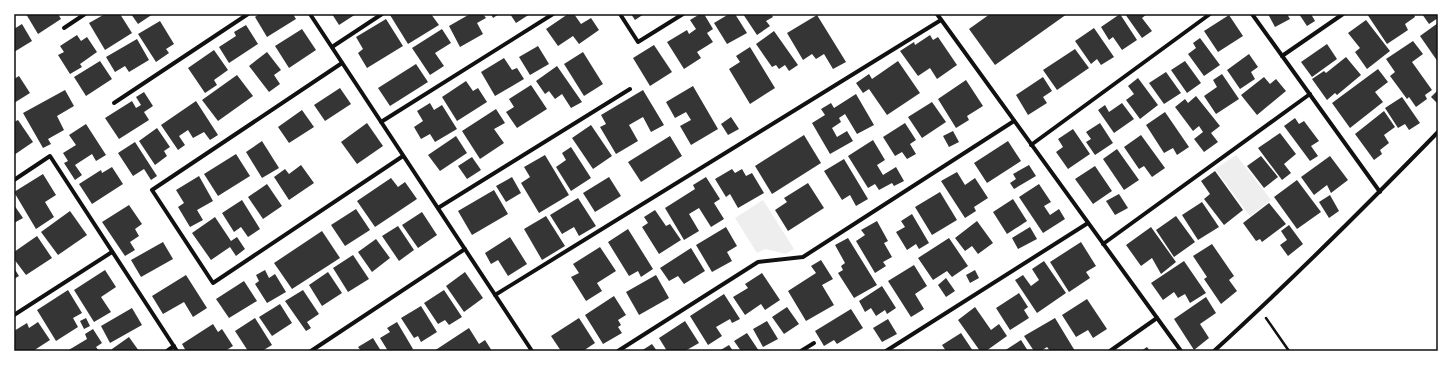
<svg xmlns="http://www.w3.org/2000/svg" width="1452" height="365" viewBox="0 0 1452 365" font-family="'Varela Round',sans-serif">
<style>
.green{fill:#eee}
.building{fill:#353535}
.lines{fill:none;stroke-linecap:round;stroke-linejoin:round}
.path{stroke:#111;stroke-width:2.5}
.minor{stroke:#111;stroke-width:4}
.neatline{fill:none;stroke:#111;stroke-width:1.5}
</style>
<rect width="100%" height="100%" fill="#fff"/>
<g class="green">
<path d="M1236 155 1271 200 1250 216 1215 169Z"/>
<path d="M763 200 794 249 786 254 765 249 757 253 735 218Z"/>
</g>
<g class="building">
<path d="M26 14H58L61 19 38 34Z"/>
<path d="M105 14H120L132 33 105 50 89 23Z"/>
<path d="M131 14H153L138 24Z"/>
<path d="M259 14H293L296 19 267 37 255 17Z"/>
<path d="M332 14H356L339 25Z"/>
<path d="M392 14H431L439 25 408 44 390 15Z"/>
<path d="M470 14H483L486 18 477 23 483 34 460 47 449 26Z"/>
<path d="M491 14H499L493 18Z"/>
<path d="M510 14H530L516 23Z"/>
<path d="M568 14H574L581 24 591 18 599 30 579 44 573 36 558 46 546 29Z"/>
<path d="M631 14H644L635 20Z"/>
<path d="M700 14H704L713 29 707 33 713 42 697 52 701 58 684 69 667 42 687 30 689 34 696 29 690 20Z"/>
<path d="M729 14H735L747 33 727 44 714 23Z"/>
<path d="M743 14H771L773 17 766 21 770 26 757 35Z"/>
<path d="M990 14H1067L995 65 969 29Z"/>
<path d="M1120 14 1137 40 1122 50 1113 37 1109 40 1101 27Z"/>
<path d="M1125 14H1147L1142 18 1152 31 1142 38Z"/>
<path d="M1268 14H1287L1290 19 1275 27Z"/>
<path d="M1299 14H1311L1315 21 1307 26Z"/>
<path d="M1367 14H1414L1415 17 1405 24 1408 30 1387 44Z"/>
<path d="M1422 14H1438V18L1429 24Z"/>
<path d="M817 15 846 62 833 69 824 54 816 59 812 54 803 60 787 33Z"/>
<path d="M1229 15 1243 36 1218 52 1204 31Z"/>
<path d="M386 19 403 46 367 68 358 53 363 49 356 37Z"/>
<path d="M1366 20 1390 51 1367 69 1355 52 1360 48 1348 33Z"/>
<path d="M160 21 174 44 166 49 169 53 156 62 138 34Z"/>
<path d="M1438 23V62L1420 36Z"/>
<path d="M22 24 32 41 14 52V29Z"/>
<path d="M246 25 258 44 229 63 219 47 236 36 234 32Z"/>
<path d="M1094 28 1114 57 1101 65 1097 59 1091 64 1075 41Z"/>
<path d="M302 29 316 50 289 68 275 46Z"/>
<path d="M442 29 451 43 435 53 444 66 430 75 412 48Z"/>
<path d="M774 31 798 65 789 71 785 65 779 69 776 65 772 67 756 44Z"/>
<path d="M77 35 81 41 87 37 97 52 80 64 82 67 70 74 58 55 64 52 60 46Z"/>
<path d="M930 35 933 40 938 37 957 65 937 79 930 68 918 76 900 51 914 42 915 45Z"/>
<path d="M1200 38 1220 65 1204 76 1188 54 1196 48 1193 43Z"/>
<path d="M137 39 149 60 129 72 125 66 115 72 106 57Z"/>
<path d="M1413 41 1423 54 1412 62 1432 90 1425 95 1427 99 1416 107 1409 97 1407 99 1390 76 1395 72 1386 59Z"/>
<path d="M1327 44 1337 59 1312 77 1301 62Z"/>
<path d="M654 45 672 72 650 86 633 58Z"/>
<path d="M538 46 549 64 530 75 519 57Z"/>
<path d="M750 47 775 88 750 104 729 69 740 62 736 56Z"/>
<path d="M1075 49 1089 68 1057 90 1043 70Z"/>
<path d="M214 50 228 70 214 80 217 85 205 93 188 68Z"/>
<path d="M267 52 281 70 274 75 280 84 269 92 249 66Z"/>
<path d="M583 52 603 84 584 96 564 64Z"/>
<path d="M1249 54 1258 67 1251 72 1255 79 1240 89 1227 70Z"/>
<path d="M1346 57 1361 75 1337 95 1335 93 1327 100 1312 79 1324 71 1326 73Z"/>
<path d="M504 58 512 70 517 68 524 79 495 96 481 72Z"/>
<path d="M100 61 112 79 86 96 74 77Z"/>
<path d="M898 61 920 93 887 115 869 89 863 93 856 83 869 74 872 79Z"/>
<path d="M1185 61 1201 83 1187 93 1171 70Z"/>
<path d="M416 64 428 82 390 106 378 88Z"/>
<path d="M557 66 582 102 571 108 562 94 555 99 549 91 545 94 536 81Z"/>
<path d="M1378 69 1388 82 1375 92 1383 102 1350 128 1332 103Z"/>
<path d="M1166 72 1181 93 1164 104 1149 83Z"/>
<path d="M1222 74 1239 99 1216 114 1204 96 1217 87 1213 80Z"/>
<path d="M237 75 253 96 218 121 202 100Z"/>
<path d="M19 76 30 93 14 103V79Z"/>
<path d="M1043 77 1052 91 1043 97 1047 103 1028 115 1016 95Z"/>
<path d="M1264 77 1270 84 1276 79 1286 91 1257 115 1241 95Z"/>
<path d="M1138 78 1158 105 1140 119 1126 100 1134 94 1128 86Z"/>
<path d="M966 80 983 106 967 116 969 120 956 128 938 99Z"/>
<path d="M466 81 473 91 478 88 487 102 457 121 442 97Z"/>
<path d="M531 85 547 109 517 128 506 112 514 107 509 99Z"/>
<path d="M693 86 718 129 691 145 680 126 691 120 686 112 675 118 666 102Z"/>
<path d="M340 88 351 104 325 121 314 105Z"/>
<path d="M65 90 74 106 57 116 64 130 48 139 51 144 43 148 23 113Z"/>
<path d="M643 90 664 125 651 132 643 117 629 125 638 141 616 154 600 127 606 124 601 115Z"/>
<path d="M1438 90V104L1431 97Z"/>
<path d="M144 92 153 106 144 112 149 120 119 139 105 118 132 101 136 108 141 105 136 97Z"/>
<path d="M856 94 874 125 857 134 845 114 839 118 841 122 832 128 837 137 847 131 853 141 830 154 812 123 825 115 821 109 831 103 834 108Z"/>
<path d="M1196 96 1220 126 1211 133 1218 142 1204 152 1194 139 1203 132 1199 126 1193 131 1175 107 1185 99 1188 103Z"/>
<path d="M1402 97 1420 123 1409 130 1405 124 1398 128 1385 108Z"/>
<path d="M196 101 218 135 210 140 204 132 193 138 188 130 179 136 185 145 178 150 161 125Z"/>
<path d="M932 102 946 122 922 138 908 117Z"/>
<path d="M430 103 434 110 442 105 457 129 435 142 430 134 421 139 414 127 423 121 417 111Z"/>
<path d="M1122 103 1134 119 1114 133 1098 110 1105 105 1109 112Z"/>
<path d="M496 109 505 123 494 129 504 143 480 159 462 131Z"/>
<path d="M302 110 314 127 289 143 278 127Z"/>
<path d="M1384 111 1395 127 1384 135 1389 143 1380 150 1382 154 1374 160 1355 134Z"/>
<path d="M1165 112 1189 147 1177 155 1173 148 1164 153 1146 125Z"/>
<path d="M731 117 739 129 728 135 721 124Z"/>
<path d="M1295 118 1299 124 1304 121 1319 141 1311 146 1318 156 1310 161 1284 126Z"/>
<path d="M18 120 33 142 14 155V122Z"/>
<path d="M367 123 383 146 357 164 341 142Z"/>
<path d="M905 123 916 140 910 144 916 154 907 159 902 152 895 156 883 137Z"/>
<path d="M1100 123 1113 143 1095 155 1086 142 1091 139 1086 132Z"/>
<path d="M86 124 106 155 96 161 92 154 75 165 82 175 75 180 64 163 68 161 63 153 76 145 69 135Z"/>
<path d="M591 125 612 156 593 169 572 138Z"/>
<path d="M157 128 170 147 164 151 167 156 155 165 139 141Z"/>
<path d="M1073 129 1090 154 1068 169 1056 152 1063 147 1058 139Z"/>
<path d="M953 131 959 142 949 147 943 136Z"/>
<path d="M1280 133 1296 154 1284 164 1291 173 1282 180 1258 148Z"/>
<path d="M804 135 821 163 772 194 755 166Z"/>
<path d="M1141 135 1165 168 1152 177 1144 166 1139 169 1124 147Z"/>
<path d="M456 136 467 153 440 171 428 155Z"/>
<path d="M670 136 682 156 641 182 628 162Z"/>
<path d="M873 140 885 160 877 165 883 175 896 167 904 181 894 186 892 183 879 190 875 184 868 188 848 156Z"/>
<path d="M262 141 279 168 262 178 246 152Z"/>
<path d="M1008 141 1021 161 987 183 974 163Z"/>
<path d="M135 142 157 176 151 180 144 169 133 176 118 153Z"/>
<path d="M571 147 591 178 571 191 556 167 566 160 562 153Z"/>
<path d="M1117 149 1139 180 1124 190 1103 159Z"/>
<path d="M236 154 250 176 218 196 204 174Z"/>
<path d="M545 155 569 195 539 213 521 183 530 177 524 167Z"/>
<path d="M1261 156 1278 177 1264 188 1247 166Z"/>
<path d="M1330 156 1348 180 1331 193 1327 185 1314 195 1301 177Z"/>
<path d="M472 157 481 170 467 179 458 166Z"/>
<path d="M844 159 868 199 856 206 850 195 842 200 824 171Z"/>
<path d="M301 165 314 183 289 200 274 177 285 169 289 174Z"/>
<path d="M1029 165 1036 176 1014 189 1010 183 1016 179 1013 174Z"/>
<path d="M1095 166 1112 191 1093 204 1075 179Z"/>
<path d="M112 167 123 184 92 204 79 184 101 170 102 173Z"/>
<path d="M732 169 735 173 742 169 746 176 752 173 764 193 738 208 730 194 726 197 715 179Z"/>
<path d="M1215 171 1243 210 1224 225 1204 199 1210 194 1201 181Z"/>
<path d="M957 172 965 185 975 178 988 198 974 207 976 211 965 218 941 181Z"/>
<path d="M43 174 56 195 45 202 54 217 36 229 14 192Z"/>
<path d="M199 176 213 201 197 210 203 220 190 227 178 207 184 203 176 190Z"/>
<path d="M512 177 521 193 506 202 496 186Z"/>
<path d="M609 177 621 196 595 212 583 193Z"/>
<path d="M706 177 720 199 714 203 724 219 711 227 699 208 689 214 699 231 684 240 665 208 695 189 693 185Z"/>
<path d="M391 178 398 187 405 182 417 199 375 227 357 201Z"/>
<path d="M1297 180 1321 212 1297 229 1274 197Z"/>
<path d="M808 183 824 208 788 231 775 210 787 202 784 198Z"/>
<path d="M267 184 282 206 263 219 248 197Z"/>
<path d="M1039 184 1051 202 1044 206 1050 215 1059 209 1065 219 1043 233 1019 197Z"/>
<path d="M494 190 508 214 472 235 458 211Z"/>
<path d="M940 192 957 220 932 235 915 207Z"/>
<path d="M1119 194 1128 208 1115 215 1106 201Z"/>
<path d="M1330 195 1339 211 1329 218 1319 202Z"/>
<path d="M578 198 596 226 579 236 574 227 562 234 550 215Z"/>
<path d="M1013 199 1027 221 1007 234 993 212Z"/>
<path d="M242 200 260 229 248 237 241 227 234 232 222 213Z"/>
<path d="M1202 202 1219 227 1198 240 1182 215Z"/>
<path d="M1269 203 1286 224 1262 242 1260 239 1256 241 1243 223Z"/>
<path d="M14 205 23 218 14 223Z"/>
<path d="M129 205 142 224 135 229 139 236 130 242 135 250 125 256 102 222Z"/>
<path d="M356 209 370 230 345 246 331 225Z"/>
<path d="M655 210 666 226 670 224 681 240 659 254 642 227 648 223 644 217Z"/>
<path d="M70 211 87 235 58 255 41 232Z"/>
<path d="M422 212 437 235 418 248 402 225Z"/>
<path d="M912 214 929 243 919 249 916 244 907 250 896 232 905 227 901 221Z"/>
<path d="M546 216 565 246 542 260 524 229Z"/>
<path d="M1176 216 1195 242 1174 257 1156 230Z"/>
<path d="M215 217 231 241 237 237 245 249 236 256 230 247 211 260 192 233Z"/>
<path d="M877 221 888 241 884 243 892 257 883 262 886 266 875 273 856 241 865 235 861 230Z"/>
<path d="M977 221 993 243 978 254 972 246 965 251 955 238Z"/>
<path d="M1289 225 1303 244 1288 256 1280 245 1287 240 1281 231Z"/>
<path d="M398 226 414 250 399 261 382 236Z"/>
<path d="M726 227 737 246 727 252 732 261 712 272 696 245Z"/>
<path d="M1030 227 1037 239 1018 249 1012 238Z"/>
<path d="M1151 227 1176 262 1161 274 1152 258 1141 266 1126 245Z"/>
<path d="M628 229 653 269 641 277 638 271 629 276 608 242Z"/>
<path d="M322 231 340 258 292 289 274 263Z"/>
<path d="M37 236 52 258 26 275 14 259V252Z"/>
<path d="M510 237 527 264 508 276 498 260 491 264 485 253Z"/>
<path d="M848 238 877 285 854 298 838 273 843 270 841 266 845 263 835 245Z"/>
<path d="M949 238 968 266 952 277 947 271 933 280 918 258Z"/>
<path d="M376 239 390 258 372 272 358 252Z"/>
<path d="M163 242 173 259 141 277 131 260Z"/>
<path d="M1081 242 1096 266 1086 272 1090 278 1069 292 1050 262Z"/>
<path d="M1212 244 1234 276 1229 280 1237 291 1221 304 1204 279 1207 277 1193 256Z"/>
<path d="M600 247 616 271 597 283 602 291 586 301 571 277 579 273 573 264Z"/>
<path d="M691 248 705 271 684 284 678 276 669 281 660 268Z"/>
<path d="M353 255 369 279 348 292 333 268Z"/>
<path d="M821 260 833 279 822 285 834 305 806 321 788 291 816 273 811 266Z"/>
<path d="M1044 261 1066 293 1037 313 1015 280 1023 275 1031 286 1039 280 1032 269Z"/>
<path d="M1184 261 1206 293 1190 303 1185 294 1178 298 1174 292 1163 300 1151 283Z"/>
<path d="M914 265 927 286 915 294 924 309 911 317 888 281Z"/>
<path d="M14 268 19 276 14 279Z"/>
<path d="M105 270 116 287 101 297 111 312 94 322 74 290Z"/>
<path d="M265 270 269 278 275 274 286 292 267 303 255 284 259 281 256 275Z"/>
<path d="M975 270 979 278 970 283 966 275Z"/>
<path d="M328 272 342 293 322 306 309 285Z"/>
<path d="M465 272 483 298 464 312 446 286Z"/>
<path d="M762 273 780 300 765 310 761 304 745 315 733 297 748 288 745 284Z"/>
<path d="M186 275 207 308 193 317 184 302 163 314 152 296Z"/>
<path d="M656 275 669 298 639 315 626 292Z"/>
<path d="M946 278 955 291 946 297 938 285Z"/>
<path d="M244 281 257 301 229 318 216 299Z"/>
<path d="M882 286 896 308 887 314 885 310 876 316 871 308 865 312 859 301Z"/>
<path d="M68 290 82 313 73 318 78 327 56 341 37 310Z"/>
<path d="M303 290 319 314 307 322 311 328 306 331 285 301Z"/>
<path d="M444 290 462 317 449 325 445 320 438 324 424 303Z"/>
<path d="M1019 293 1028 307 1024 310 1029 318 1010 330 996 308Z"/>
<path d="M724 294 740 319 732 323 730 319 716 327 722 336 708 345 690 316Z"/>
<path d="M614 296 626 315 618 320 621 325 618 327 622 333 603 344 585 315Z"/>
<path d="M1206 297 1216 313 1200 324 1209 338 1194 350 1174 319Z"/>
<path d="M1087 299 1107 329 1093 338 1088 330 1076 337 1062 315Z"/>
<path d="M280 304 292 323 272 336 259 317Z"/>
<path d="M421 306 437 332 421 342 418 336 414 338 401 318Z"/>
<path d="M787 307 799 324 784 334 772 317Z"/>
<path d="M975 307 991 330 999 324 1007 336 986 351H980L958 320Z"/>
<path d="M132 308 142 325 110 343 101 326Z"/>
<path d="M851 309 863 328 837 344 834 340 824 346 815 331Z"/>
<path d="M86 318 90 326 84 329 80 321Z"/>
<path d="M255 318 272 345 262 351H248L235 331Z"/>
<path d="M579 318 595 343 583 351H561L551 336Z"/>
<path d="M1055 318 1075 351H1050L1047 347 1041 351H1034L1024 336Z"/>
<path d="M888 319 897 334 882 342 873 328Z"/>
<path d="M685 321 699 343 685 351H667L659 338Z"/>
<path d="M767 321 778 339 763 347 753 329Z"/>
<path d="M38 322 50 340 33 351H14V331L27 323 29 328Z"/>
<path d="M397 322 413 349 410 351H388L380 338 390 332 387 328Z"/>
<path d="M213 324 218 332 222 329 233 346 225 351H186L182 344Z"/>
<path d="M469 328 479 344 485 340 492 351H434Z"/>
<path d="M93 329 102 343 96 347 99 351H67L87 339 85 334Z"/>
<path d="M747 333 759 351H741L734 341Z"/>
<path d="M961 333 973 351H946L942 345Z"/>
<path d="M129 337 139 351H113L112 349Z"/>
<path d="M373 338 381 351H361L358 347Z"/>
<path d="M1021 340 1028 351H1004Z"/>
<path d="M652 344 657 351H641Z"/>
<path d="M729 345 733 351H719Z"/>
<path d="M1147 347 1150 351H1141Z"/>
</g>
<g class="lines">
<path class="path" d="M1266 318 1289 351"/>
<g class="minor">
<path d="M310 14 532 351"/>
<path d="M620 14 638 42 683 14"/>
<path d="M937 14 1181 351"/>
<path d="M1252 14 1380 192"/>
<path d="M64 28 85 14"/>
<path d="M332 47 382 14"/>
<path d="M1282 56 1343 14"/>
<path d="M342 63 152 190 213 283 403 156"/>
<path d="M114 103 248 14"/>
<path d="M381 122 553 14"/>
<path d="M1031 145 1210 14"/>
<path d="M14 180 50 156 177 351"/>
<path d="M438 208 630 89"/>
<path d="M1103 244 1310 94"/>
<path d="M495 295 941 20"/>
<path d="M14 315 112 252"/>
<path d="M167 351 174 346"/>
<path d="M311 351 465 249"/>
<path d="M618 351 758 262 803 257 1014 121"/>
<path d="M801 351 814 343"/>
<path d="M886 351 1088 223"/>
<path d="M1110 351 1157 318"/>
<path d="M1214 351C1291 281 1365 207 1438 132"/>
</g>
</g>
<rect width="1452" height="365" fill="none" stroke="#ffffff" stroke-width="30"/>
<rect x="15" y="15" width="1422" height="335" class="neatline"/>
</svg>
